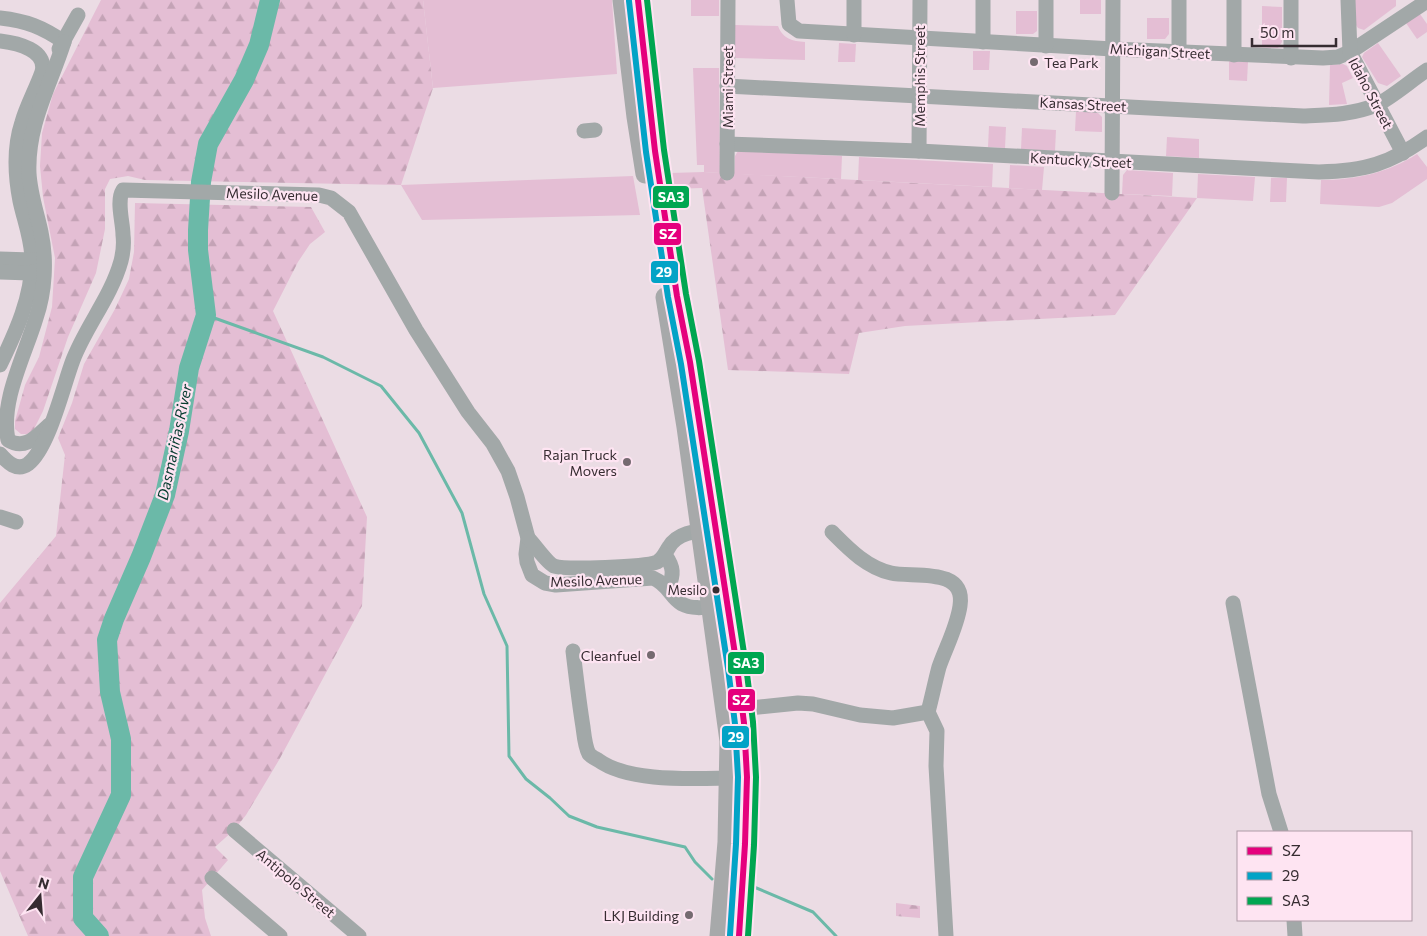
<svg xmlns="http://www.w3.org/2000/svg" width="1427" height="936" viewBox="0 0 1427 936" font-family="Commissioner,sans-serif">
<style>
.green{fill:#e4bed4}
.forest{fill:url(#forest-firs)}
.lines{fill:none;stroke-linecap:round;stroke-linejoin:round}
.stream{stroke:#6bb9a8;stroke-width:3}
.river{stroke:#6bb9a8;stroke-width:20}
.minor{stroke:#a2a8a8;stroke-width:15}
.major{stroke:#a7a9aa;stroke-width:19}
.bus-1-casing{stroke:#fee4f2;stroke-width:10}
.bus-2-casing{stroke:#fee4f2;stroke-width:10}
.bus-3-casing{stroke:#fee4f2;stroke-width:10}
.bus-1{stroke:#e5007d;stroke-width:6}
.bus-2{stroke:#03a3c6;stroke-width:6}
.bus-3{stroke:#00a651;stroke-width:6}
.poi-dot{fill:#756a70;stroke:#fee4f2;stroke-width:2}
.bus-dot{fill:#362c31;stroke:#fee4f2;stroke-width:2}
.labels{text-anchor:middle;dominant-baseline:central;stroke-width:4.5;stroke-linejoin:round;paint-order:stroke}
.bus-label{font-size:13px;fill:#362c31;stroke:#fee4f2;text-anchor:end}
.street-label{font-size:14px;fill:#362c31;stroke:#fee4f2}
.poi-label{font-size:14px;fill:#362c31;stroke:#fee4f2;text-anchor:end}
.water-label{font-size:15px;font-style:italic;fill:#073c30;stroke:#fee4f2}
.line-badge{stroke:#fee4f2;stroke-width:2}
.badge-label{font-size:14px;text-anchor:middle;font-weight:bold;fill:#fff}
</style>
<defs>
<pattern id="forest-firs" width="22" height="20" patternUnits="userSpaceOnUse" patternTransform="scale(1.25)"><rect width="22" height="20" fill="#e4bed4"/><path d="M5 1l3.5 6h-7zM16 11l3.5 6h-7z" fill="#c4a3b6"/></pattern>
</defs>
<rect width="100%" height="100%" fill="#ebdce4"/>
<g class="green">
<path d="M423 0H612L617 74 433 88Z"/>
<rect x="691" y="0" width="28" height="16"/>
<rect x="1080" y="0" width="21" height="14"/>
<path d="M1354 0H1396V6L1364 30 1358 28 1354 22Z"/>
<path d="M1262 6 1282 7V42L1278 48 1262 47Z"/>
<path d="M1016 11H1037V31L1033 34H1016Z"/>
<path d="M1420 14 1427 24V32L1417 39 1406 23Z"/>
<path d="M1147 18H1169V34L1165 39H1147Z"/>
<path d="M735 25 778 26C783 39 792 41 805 42V60L735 58Z"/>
<path d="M839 43 856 44 855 62H838Z"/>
<path d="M1378 43 1401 76 1387 86 1378 83 1362 57 1364 53Z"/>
<path d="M973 51H990L989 70H973Z"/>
<path d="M1229 61 1248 62 1247 81 1229 80Z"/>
<path d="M1343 64 1347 66 1353 78 1342 83 1347 104 1329 105 1330 65Z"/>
<path d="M693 68H719L720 173 704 172V165H697Z"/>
<path d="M1076 111 1097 112 1102 117V132L1075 131Z"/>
<path d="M989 126 1006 127 1005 148 988 147Z"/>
<path d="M1022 128 1056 130 1055 151 1021 149Z"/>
<path d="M1167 137 1199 139V158L1166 156Z"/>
<path d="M738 151 842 156 841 179 734 174 735 156Z"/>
<path d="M1417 154 1427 167V179L1392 203 1379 207 1320 204 1321 180C1355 180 1388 173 1417 154Z"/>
<path d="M859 157 993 164 992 187 858 180Z"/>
<path d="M1010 165 1044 167 1042 190 1009 188Z"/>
<path d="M1127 170 1173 173 1172 196 1122 194 1123 175Z"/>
<path d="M1198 174 1255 177 1253 201 1197 198Z"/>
<path d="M633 176 640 215 422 220 401 185Z"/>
<path d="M1271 178H1287L1286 202H1270Z"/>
</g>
<g class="forest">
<path d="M101 0H423L433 88 401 185 145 180 128 176 110 179 105 189V229L96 273 68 337 43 411 34 429 28 434H21L15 429V421L25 385 39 357 52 307 55 258 43 197 40 166 42 133 53 94Z"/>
<path d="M704 172 1197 198 1115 315 905 326 859 333 849 374 728 370 702 188 671 189 670 173Z"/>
<path d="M135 203 311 207 325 232 310 244 298 262 273 311 367 517 362 606 279 760 246 815 234 830 215 847 228 860 202 890 205 918 211 936H28L0 871V603L56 536 65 455 58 438 72 403 84 364 115 309 129 279 134 252Z"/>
<path d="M896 903 920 906V918L896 916Z"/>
</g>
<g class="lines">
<g class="stream">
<path d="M206 315 323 357 381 386 419 433 462 513 484 594 507 646 509 756 526 779 550 798 569 816 597 827 685 847 695 862 712 879"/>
<path d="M754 887 813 912 836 936"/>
</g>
<path class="river" d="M99 936 83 918V877L121 795V739L110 692 107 640 114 619 141 557 165 495 179 431 189 368 206 315 198 250V230L201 182 208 144 244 80 259 45 270 0"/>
<g class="minor">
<path d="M787 0 789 24 799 31 1113 49 1323 58 1338 57 1350 52 1427 1"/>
<path d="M1179 0V52"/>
<path d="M1348 0 1350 52 1403 153"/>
<path d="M0 18C27 21 42 27 64 42"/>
<path d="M854 35V0"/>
<path d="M0 41C17 43 48 50 42 72 36 89 27 105 22 122 14 146 15 175 20 201 24 220 32 240 32 260 32 297 16 332 0 365"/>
<path d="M983 42V0"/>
<path d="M1046 46V0"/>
<path d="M59 49 78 15"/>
<path d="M1234 55V0"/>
<path d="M1291 58V0"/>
<path d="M727 86 1303 116C1328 115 1352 115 1376 105 1390 99 1413 79 1427 70"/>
<path d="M584 131 595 130"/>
<path d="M727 144 919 151 1319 172C1366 171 1389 164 1427 137"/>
<path d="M919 151 920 0"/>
<path d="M727 173 728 0"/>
<path d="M1112 193 1113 0"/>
<path d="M0 259 32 260 39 266"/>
<path d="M0 272 30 273 40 270"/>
<path d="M49 425C37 436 25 451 8 440 0 401 25 355 36 318 45 292 47 260 41 232 37 213 30 193 29 173 27 125 50 86 64 42"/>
<path d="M0 454C7 462 17 472 28 464 49 448 63 386 73 360 86 326 111 297 121 261 123 253 124 243 123 235 123 222 116 201 123 190L319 195 331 198 349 212 416 330 468 412 493 444 508 471 517 497 528 538 526 554 527 562 532 575 545 583 556 585 653 578C669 585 670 597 682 604 693 610 708 607 720 606"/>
<path d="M0 517 16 522"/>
<path d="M832 532C849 549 866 567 891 573 912 578 966 566 960 606 957 627 946 647 939 667 935 682 932 697 928 712"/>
<path d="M528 538C535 545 547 563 554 566 565 570 646 567 657 562 663 559 665 553 669 547 677 533 695 531 709 530"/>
<path d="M665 555C674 567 674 575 668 588"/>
<path d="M1233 603 1269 794 1281 832"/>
<path d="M573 651C576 676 579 702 583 727 584 735 585 747 589 754 591 756 596 759 598 760 631 784 699 778 738 778"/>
<path d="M731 710 798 703 813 704 860 715 893 718 928 712 937 731 936 766 946 936"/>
<path d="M234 830 359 936"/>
<path d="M212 878 280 936"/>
<path d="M1294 920 1295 936"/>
</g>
<g class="major">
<path d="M622 0 636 117 645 174"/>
<path d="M638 0 655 151 677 296 690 362 737 667 744 723 747 777 745 844 739 936"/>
<path d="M665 297 686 427 729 741 727 842 719 936"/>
</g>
<g class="bus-1-casing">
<path id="bus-1" d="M638 0 655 151 677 296 690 362 737 667 744 723 747 777 745 844 739 936"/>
</g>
<g class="bus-2-casing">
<path id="bus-2" d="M629 1 646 152 668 297 681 364 728 668 735 724 738 777 736 844 730 935"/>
</g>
<g class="bus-3-casing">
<path id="bus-3" d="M647 0 664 150 686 294 699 361 746 666 753 722 756 777 754 845 748 936"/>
</g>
<use href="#bus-1" class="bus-1"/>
<use href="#bus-2" class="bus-2"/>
<use href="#bus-3" class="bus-3"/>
</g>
<g class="poi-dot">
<circle cx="1034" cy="62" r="5"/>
<circle cx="627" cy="462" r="5"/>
<circle cx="651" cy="655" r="5"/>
<circle cx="689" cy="915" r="5"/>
</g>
<circle class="bus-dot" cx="716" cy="590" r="4.5"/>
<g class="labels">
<g class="bus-label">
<text x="707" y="590">Mesilo</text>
</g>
<g class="street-label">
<text transform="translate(1160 51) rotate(3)">Michigan Street</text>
<text transform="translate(919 76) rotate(-90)">Memphis Street</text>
<text transform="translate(727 87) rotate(-90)">Miami Street</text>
<text transform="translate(1371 93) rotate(62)">Idaho Street</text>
<text transform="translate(1083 104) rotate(3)">Kansas Street</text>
<text transform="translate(1081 160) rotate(3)">Kentucky Street</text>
<text transform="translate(272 194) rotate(2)">Mesilo Avenue</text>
<text transform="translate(596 580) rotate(-2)">Mesilo Avenue</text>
<text transform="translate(296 883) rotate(40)">Antipolo Street</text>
</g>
<g class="poi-label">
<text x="1044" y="62" text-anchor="start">Tea Park</text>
<text x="617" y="454">Rajan Truck<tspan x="617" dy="16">Movers</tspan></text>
<text x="641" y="655">Cleanfuel</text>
<text x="679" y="915">LKJ Building</text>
</g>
<g class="water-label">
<text transform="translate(174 442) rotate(-78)">Dasmariñas River</text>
</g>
</g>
<g class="line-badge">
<rect x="652" y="185" width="38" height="24" rx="5" fill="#00a651"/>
<rect x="653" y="222" width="29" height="24" rx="5" fill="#e5007d"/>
<rect x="650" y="260" width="29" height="24" rx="5" fill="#03a3c6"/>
<rect x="727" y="651" width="38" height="24" rx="5" fill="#00a651"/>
<rect x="727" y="688" width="29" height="24" rx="5" fill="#e5007d"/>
<rect x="721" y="725" width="29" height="24" rx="5" fill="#03a3c6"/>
</g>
<g class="badge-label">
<text x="671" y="202">SA3</text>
<text x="668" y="239">SZ</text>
<text x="664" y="277">29</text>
<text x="746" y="668">SA3</text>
<text x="741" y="705">SZ</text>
<text x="736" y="742">29</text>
</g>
<rect x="1237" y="831" width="175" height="90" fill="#fee4f2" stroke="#ae9aa5"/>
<rect x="1247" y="847" width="25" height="8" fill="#e5007d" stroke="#ae9aa5"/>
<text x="1282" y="856" font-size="15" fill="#362c31">SZ</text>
<rect x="1247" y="872" width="25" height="8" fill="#03a3c6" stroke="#ae9aa5"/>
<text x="1282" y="881" font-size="15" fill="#362c31">29</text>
<rect x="1247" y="897" width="25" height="8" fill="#00a651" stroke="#ae9aa5"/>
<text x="1282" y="906" font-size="15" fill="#362c31">SA3</text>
<g transform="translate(40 896) rotate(17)" stroke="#fee4f2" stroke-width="4" paint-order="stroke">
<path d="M0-4L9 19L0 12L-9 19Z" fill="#362c31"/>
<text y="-8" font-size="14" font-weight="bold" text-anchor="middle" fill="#362c31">N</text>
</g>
<path d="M1252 38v8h84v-8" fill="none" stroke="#362c31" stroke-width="2.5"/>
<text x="1260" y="38" font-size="15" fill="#362c31" stroke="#fee4f2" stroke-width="4" paint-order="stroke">50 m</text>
</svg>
